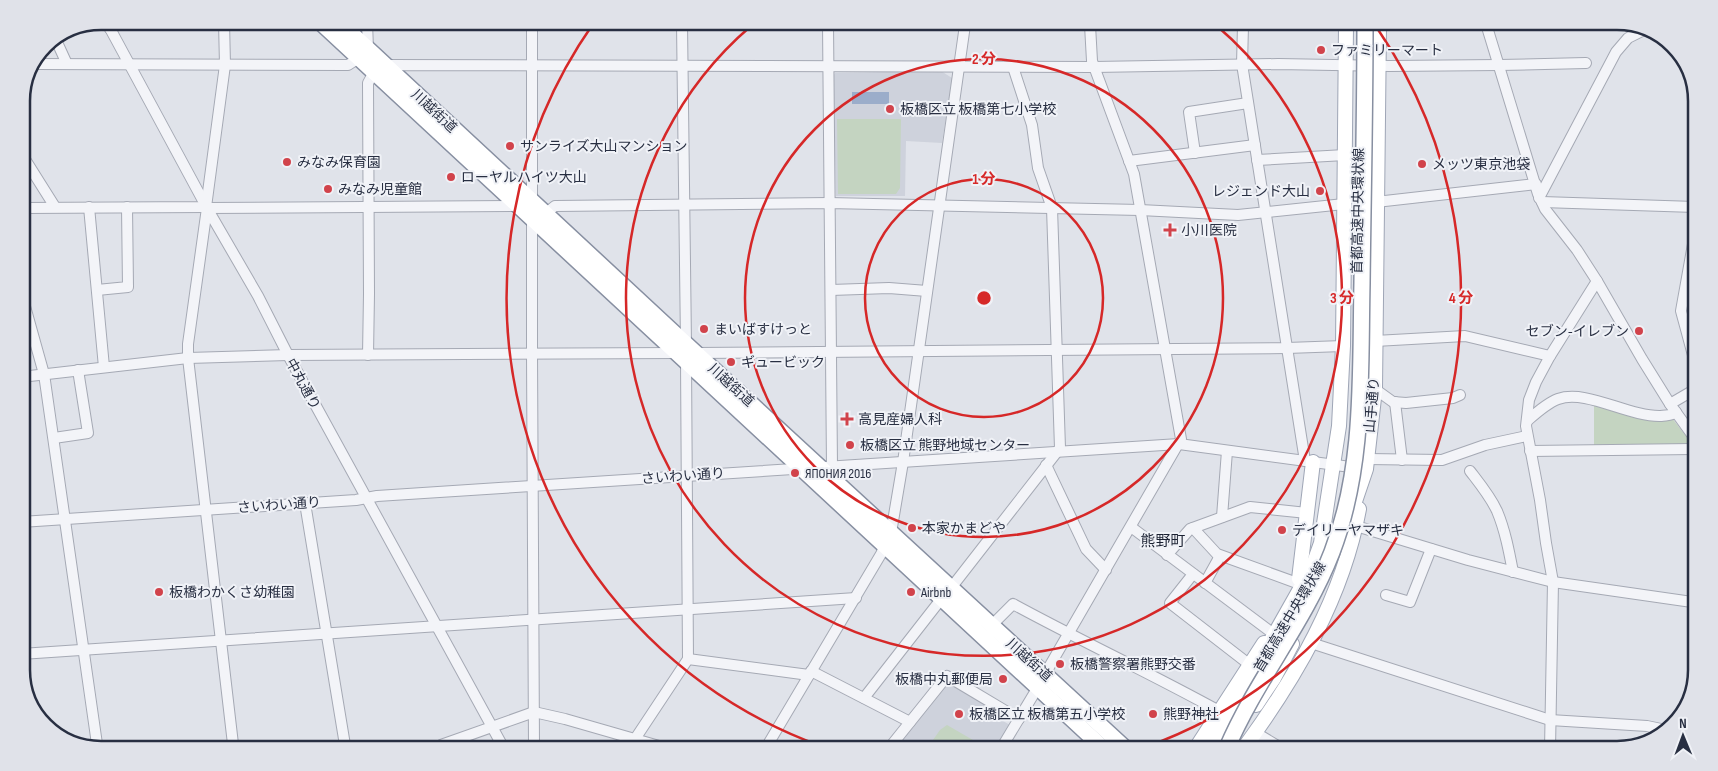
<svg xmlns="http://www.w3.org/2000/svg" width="1718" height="771" viewBox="0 0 1718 771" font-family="'Sofia Sans Condensed','Noto Sans JP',sans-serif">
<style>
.built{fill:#ced2dc}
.green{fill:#c4d4c1}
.water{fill:#9badca}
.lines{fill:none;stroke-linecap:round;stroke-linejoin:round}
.minor-casing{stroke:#a5a9b4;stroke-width:12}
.major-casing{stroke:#9fa6b6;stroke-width:16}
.highway-casing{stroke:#878fa1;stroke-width:18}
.minor{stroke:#f3f4f8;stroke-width:10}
.major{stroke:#fff;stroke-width:14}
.highway{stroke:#fff;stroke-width:15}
.highway-bridge-casing{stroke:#878fa1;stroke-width:18;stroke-linecap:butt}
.highway-bridge{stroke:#fff;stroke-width:15}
.ring{fill:none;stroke:#d62828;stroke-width:2.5}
.poi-dot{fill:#d1434b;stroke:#f0f2f7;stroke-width:2}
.labels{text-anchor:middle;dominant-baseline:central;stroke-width:4;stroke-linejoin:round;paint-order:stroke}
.poi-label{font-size:14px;fill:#282f42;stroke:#f0f2f7;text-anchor:start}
.street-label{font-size:14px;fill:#282f42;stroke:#f0f2f7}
.neighbourhood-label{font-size:15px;fill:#1b2132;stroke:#f0f2f7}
.rim{fill:none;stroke:#282f42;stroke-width:2.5}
.centre{fill:#d62828;stroke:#f0f2f7;stroke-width:2.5}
.ring-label{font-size:15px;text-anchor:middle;font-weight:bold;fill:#d62828;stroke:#f0f2f7;stroke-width:4;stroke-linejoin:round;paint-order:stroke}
</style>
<rect width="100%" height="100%" fill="#e0e3ea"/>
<g class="built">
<path d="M941 71 952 78 942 143 906 141 905 196H836L833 76 835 73Z"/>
<path d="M952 682 999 712 996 717 1010 725 997 747H895L945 684Z"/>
</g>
<g class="green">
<path d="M837 119H901L900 188 896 194H838Z"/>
<path d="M1594 403 1672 418 1693 445 1594 448Z"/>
<path d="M947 725 985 747H928L940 730Z"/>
</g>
<rect class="water" x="852" y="92" width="37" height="12"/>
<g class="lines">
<g class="minor-casing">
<g id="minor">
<path d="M106 21 207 208 258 296 288 355 502 745"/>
<path d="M532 23V354L534 745"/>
<path d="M682 24 686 344"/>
<path d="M828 24 832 467"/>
<path d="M1243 26 1242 64 1305 461"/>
<path d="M1487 27 1538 194 1545 209 1577 250 1597 281 1642 359 1670 404 1693 436"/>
<path d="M110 29 125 21"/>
<path d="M56 40 67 64"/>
<path d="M36 64 348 65 359 58 368 49 367 22"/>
<path d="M21 153 55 207"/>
<path d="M1195 153 1189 112 1248 103"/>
<path d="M1257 160 1345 155"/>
<path d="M1129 161 1255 145"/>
<path d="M1539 198 1616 52 1628 38 1648 28"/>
<path d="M1376 202 1536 184"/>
<path d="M1542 202 1695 207"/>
<path d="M89 207 104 367"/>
<path d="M21 210 24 208 206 207 225 65 224 22"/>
<path d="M540 211 546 213 555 206 829 203 1140 210 1238 215 1344 204"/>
<path d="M97 290 128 287 127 207"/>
<path d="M831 290 889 288 927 291"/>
<path d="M21 292 44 374 97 744"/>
<path d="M1375 341 1465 336 1550 356"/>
<path d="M368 355 369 294 368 83 374 72 385 65 1094 67 1278 64 1389 66 1499 65 1586 63"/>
<path d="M1694 359 1681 311 1695 233"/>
<path d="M21 377 188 358 288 355 678 353"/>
<path d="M1375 389 1393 402 1406 403 1453 398 1460 395"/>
<path d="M1395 402 1402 460"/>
<path d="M1670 404 1694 390"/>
<path d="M1527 421C1536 413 1547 403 1558 399 1587 389 1628 417 1661 416 1667 415 1672 416 1676 412"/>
<path d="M54 438 88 433 78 370"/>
<path d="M1530 451 1693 449"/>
<path d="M1367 459 1442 460 1485 445 1527 436"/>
<path d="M1046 465 1086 549 1106 570"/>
<path d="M1470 471C1480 484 1490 496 1497 511 1505 530 1509 551 1513 572"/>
<path d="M305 503 345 745"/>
<path d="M1222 517 1227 451"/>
<path d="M21 522 356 500 377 496 1179 444 1358 468"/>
<path d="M1356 526 1468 560 1553 582 1692 602"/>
<path d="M1131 527 1271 632"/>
<path d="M1193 528 1217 554 1297 583"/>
<path d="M1167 555 1190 529 1250 507 1307 513"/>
<path d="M1193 574 1170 603 1250 665"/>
<path d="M1205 583 1220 556"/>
<path d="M951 588 1060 448 1052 208 1038 168 1032 125 1013 67"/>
<path d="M1386 595 1410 602 1431 549"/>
<path d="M992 625 1013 604C1081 641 1152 674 1219 711"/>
<path d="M1311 643 1550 720 1647 726 1666 730"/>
<path d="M21 654 856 598"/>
<path d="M688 659 809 675"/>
<path d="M811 671 910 722"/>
<path d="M1045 674 1181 439 1134 174 1092 61 1090 25"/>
<path d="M864 698 942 598"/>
<path d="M1256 733 1281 748"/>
<path d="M233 744 188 358V344L207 208 519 206"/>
<path d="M441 745 534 712 565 719 659 746"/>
<path d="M628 746 635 739 688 659 686 361 696 353 1287 348 1343 346"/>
<path d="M767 746 881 554 891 533 903 462 965 25"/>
<path d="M890 747 947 676 1019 719"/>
<path d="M1002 747 1038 687"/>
<path d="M1550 749 1553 582 1546 543 1540 500 1526 426 1529 400 1536 382 1550 356 1597 281"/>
</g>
</g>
<g class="major-casing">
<g id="major">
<path d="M1348 522 1366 469 1375 389 1379 26"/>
<path d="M1299 579 1313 462"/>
<path d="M1264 653 1312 568 1321 543 1339 426 1343 346 1346 26"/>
<path d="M1256 705 1274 678 1292 644"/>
<path d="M1196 748 1264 643"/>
<path d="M1244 748C1296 677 1343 597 1359 509"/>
</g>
</g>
<g class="highway-casing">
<g id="highway">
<path d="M320 22 1103 748"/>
<path d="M339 22 686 344 1125 748"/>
<path d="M1208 748 1277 644"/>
</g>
</g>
<use href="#minor" class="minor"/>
<use href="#major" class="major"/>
<use href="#highway" class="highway"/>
<g class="highway-bridge-casing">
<path id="highway-bridge" d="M1227 748C1256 680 1305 622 1332 552 1365 466 1360 373 1362 283 1363 198 1365 112 1365 26"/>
</g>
<use href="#highway-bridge" class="highway-bridge"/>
</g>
<g class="ring">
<circle cx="984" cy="298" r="119"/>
<circle cx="984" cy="298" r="239"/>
<path d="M1217 26A358 358 0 1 1 751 26"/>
<path d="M821 746A477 477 0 0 1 593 24M1377 28A477 477 0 0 1 1143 748"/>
</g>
<g class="poi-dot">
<circle cx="1321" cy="50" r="5"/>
<circle cx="890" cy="109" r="5"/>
<circle cx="510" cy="146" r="5"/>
<circle cx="287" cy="162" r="5"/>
<circle cx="1422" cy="164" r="5"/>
<circle cx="451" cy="177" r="5"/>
<circle cx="328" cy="189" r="5"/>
<circle cx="1320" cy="191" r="5"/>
<path d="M1167.5 222.5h5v5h5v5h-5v5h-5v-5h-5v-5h5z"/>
<circle cx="704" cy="329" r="5"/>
<circle cx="1639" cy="331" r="5"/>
<circle cx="731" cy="362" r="5"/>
<path d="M844.5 411.5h5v5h5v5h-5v5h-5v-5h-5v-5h5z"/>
<circle cx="850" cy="445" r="5"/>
<circle cx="795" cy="473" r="5"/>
<circle cx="912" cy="528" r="5"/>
<circle cx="1282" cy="530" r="5"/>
<circle cx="159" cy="592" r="5"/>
<circle cx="911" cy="592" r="5"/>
<circle cx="1060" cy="664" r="5"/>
<circle cx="1003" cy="679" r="5"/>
<circle cx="959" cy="714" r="5"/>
<circle cx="1153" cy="714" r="5"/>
</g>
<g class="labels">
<g class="poi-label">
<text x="1331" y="50">ファミリーマート</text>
<text x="900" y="109">板橋区立 板橋第七小学校</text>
<text x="520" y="146">サンライズ大山マンション</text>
<text x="297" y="162">みなみ保育園</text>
<text x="1432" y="164">メッツ東京池袋</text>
<text x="461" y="177">ローヤルハイツ大山</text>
<text x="338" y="189">みなみ児童館</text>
<text x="1310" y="191" text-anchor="end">レジェンド大山</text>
<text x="1181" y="230">小川医院</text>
<text x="714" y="329">まいばすけっと</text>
<text x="1629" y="331" text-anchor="end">セブン-イレブン</text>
<text x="741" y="362">ギュービック</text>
<text x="858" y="419">高見産婦人科</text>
<text x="860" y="445">板橋区立 熊野地域センター</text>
<text x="805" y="473">ЯПОНИЯ 2016</text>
<text x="922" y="528">本家かまどや</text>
<text x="1292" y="530">デイリーヤマザキ</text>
<text x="169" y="592">板橋わかくさ幼稚園</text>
<text x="921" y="592">Airbnb</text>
<text x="1070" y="664">板橋警察署熊野交番</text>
<text x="993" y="679" text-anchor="end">板橋中丸郵便局</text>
<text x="969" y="714">板橋区立 板橋第五小学校</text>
<text x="1163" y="714">熊野神社</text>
</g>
<g class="street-label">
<text transform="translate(434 111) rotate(43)">川越街道</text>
<text transform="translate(1358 211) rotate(-89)">首都高速中央環状線</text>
<text transform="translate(303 384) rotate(61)">中丸通り</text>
<text transform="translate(731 385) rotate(42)">川越街道</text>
<text transform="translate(1372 405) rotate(-85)">山手通り</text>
<text transform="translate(683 476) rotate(-4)">さいわい通り</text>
<text transform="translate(279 505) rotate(-4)">さいわい通り</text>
<text transform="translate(1290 617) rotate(-59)">首都高速中央環状線</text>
<text transform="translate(1029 660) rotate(42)">川越街道</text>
</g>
<g class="neighbourhood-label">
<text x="1163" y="541">熊野町</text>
</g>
</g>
<path d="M0 0H1718V771H0ZM101 30H1617A71 71 0 0 1 1688 101V670A71 71 0 0 1 1617 741H101A71 71 0 0 1 30 670V101A71 71 0 0 1 101 30Z" fill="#e0e2e9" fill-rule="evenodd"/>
<path class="rim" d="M101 30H1617A71 71 0 0 1 1688 101V670A71 71 0 0 1 1617 741H101A71 71 0 0 1 30 670V101A71 71 0 0 1 101 30Z"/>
<circle cx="984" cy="298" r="8" class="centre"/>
<g class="ring-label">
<text x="984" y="64">2 分</text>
<text x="984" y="184">1 分</text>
<text x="1342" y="303">3 分</text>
<text x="1461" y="303">4 分</text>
</g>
<g transform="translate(1683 736) rotate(359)" stroke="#f0f2f7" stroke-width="4" paint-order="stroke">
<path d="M0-4L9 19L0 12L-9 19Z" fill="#282f42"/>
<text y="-8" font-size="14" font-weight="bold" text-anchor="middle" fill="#282f42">N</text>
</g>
</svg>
